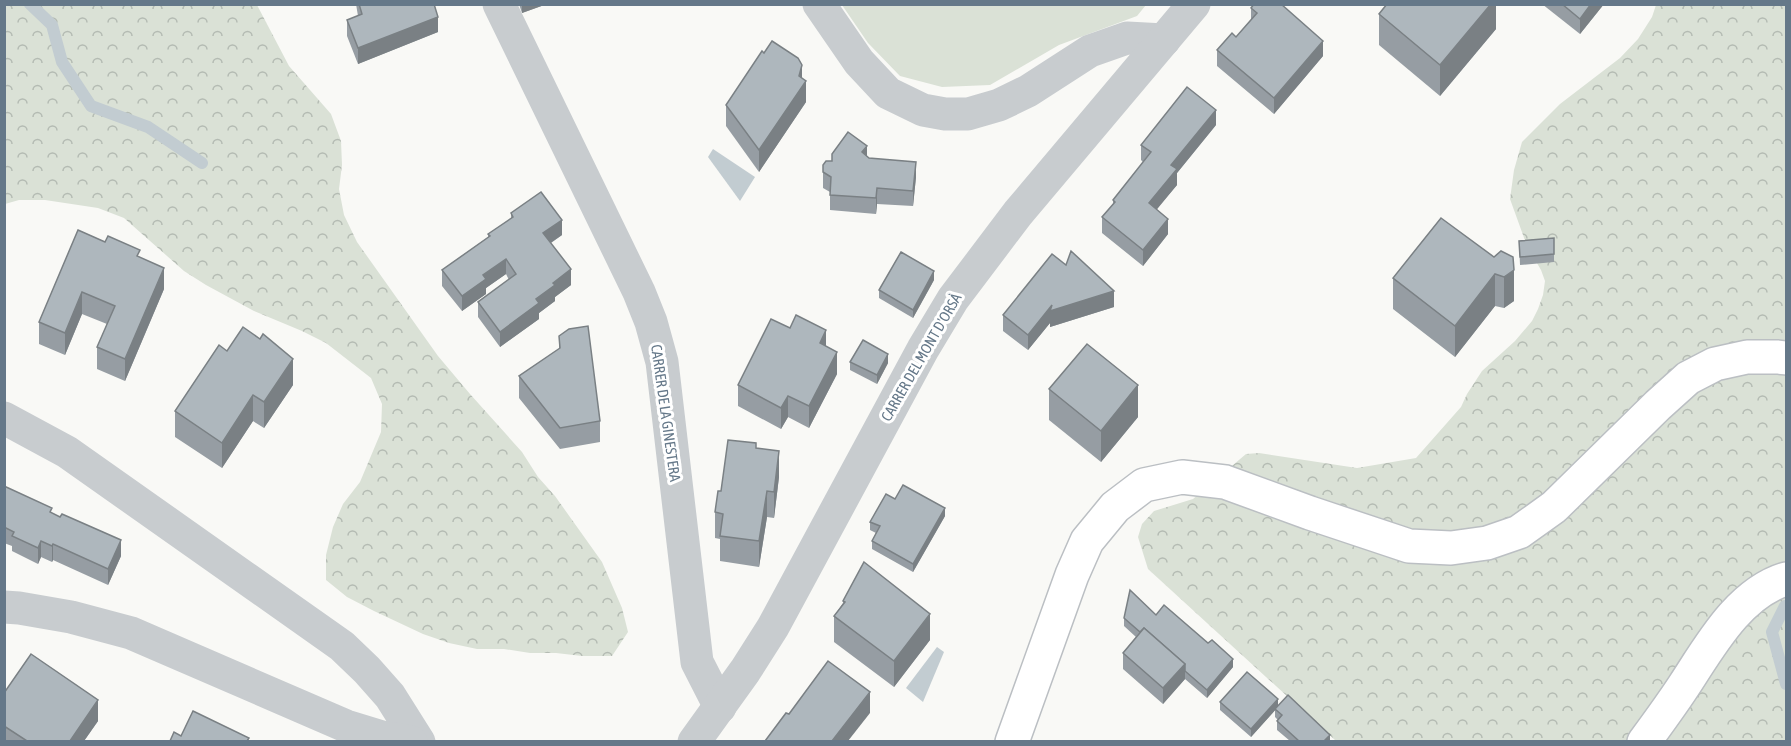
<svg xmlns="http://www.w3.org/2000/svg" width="1791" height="746" viewBox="0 0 1791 746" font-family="'Asap Condensed',sans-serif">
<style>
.green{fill:#dae1d6}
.forest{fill:url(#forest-crowns)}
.water{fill:#c2ccd1}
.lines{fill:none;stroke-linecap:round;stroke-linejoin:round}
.stream{stroke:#c2ccd1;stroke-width:12}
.major-casing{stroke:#bbbfc3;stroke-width:36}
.minor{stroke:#c8cccf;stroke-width:33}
.major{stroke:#fff;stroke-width:33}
.wall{fill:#969da3}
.shaded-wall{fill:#7a8084}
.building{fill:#aeb7bd;stroke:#7a8084;stroke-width:1.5}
.labels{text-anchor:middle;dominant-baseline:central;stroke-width:6;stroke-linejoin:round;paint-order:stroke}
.street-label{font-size:15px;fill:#657889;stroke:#fff}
</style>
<defs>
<pattern id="forest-crowns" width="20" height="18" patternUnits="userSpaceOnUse" patternTransform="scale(1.5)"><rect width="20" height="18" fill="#dae1d6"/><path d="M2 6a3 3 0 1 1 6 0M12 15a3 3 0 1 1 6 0" fill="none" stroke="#b4bbb3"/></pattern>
</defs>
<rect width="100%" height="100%" fill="#f9f9f6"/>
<path class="green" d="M842 5H1146L1137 16 1059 45 990 85 942 87 900 76 868 43Z"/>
<g class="forest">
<path d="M4 5H257L289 66 331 114 341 141 342 165 339 189 344 215 357 242 438 356 470 394 522 452 538 477 555 496 602 562 622 608 628 632 612 656H582L556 653H530L504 649H477L449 643 423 634 374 611 347 597 326 580V555L333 527 343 504 360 482 381 432 382 404 371 378 326 343 302 331 254 311 206 285 184 271 124 218 98 208 45 200H19L5 204Z"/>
<path d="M1656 5H1786V741H1336L1148 569 1138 537 1142 524 1154 511 1193 499 1246 454 1259 453 1357 468 1416 458 1461 407 1467 394 1482 371 1515 341 1532 321 1538 309 1543 295 1545 281 1541 270 1527 246 1510 199 1514 170 1522 142 1560 104 1620 58 1638 39 1652 17Z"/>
</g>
<g class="water">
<path d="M713 149 755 177 740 201 708 157Z"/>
<path d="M937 647 944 652 923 702 906 688Z"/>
</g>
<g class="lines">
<g class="stream">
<path d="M30 4 52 25 62 62 91 106 148 127 202 163"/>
<path d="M1785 606 1772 632 1786 684"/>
</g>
<g class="major-casing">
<g id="major">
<path d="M1012 742 1072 575 1087 541 1115 507 1144 485 1182 477 1225 482 1310 513 1409 546 1451 548 1487 543 1519 532 1554 507 1658 405 1688 378 1715 364 1747 357H1778L1786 358"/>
<path d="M1644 742C1658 723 1672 704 1685 684 1710 646 1739 593 1786 579"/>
</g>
</g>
<g class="minor">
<path d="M499 4 639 292 651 322 662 362 697 662 720 707"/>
<path d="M819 4 859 62 888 93 923 110 945 114H968L999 105 1028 91 1090 51 1127 38 1164 40"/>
<path d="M4 418 67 452 342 646 367 670 390 696 419 742"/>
<path d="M4 607 19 608 71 617 131 633 346 726 382 737 411 742"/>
<path d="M694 742 745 671 773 627 923 349 953 299 1018 213 1194 4"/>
</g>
<use href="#major" class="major"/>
</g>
<g class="wall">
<path d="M356 4H434L438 32 358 64 347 36V20L358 16Z"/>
<path d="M519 4H547L522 13Z"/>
<path d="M1496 4V29L1440 96 1379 45V14Z"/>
<path d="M1542 4H1604L1580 34Z"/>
<path d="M1251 8 1323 56 1274 114 1217 66V50L1236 37 1251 20Z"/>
<path d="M802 77 806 102 759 172 726 126V105Z"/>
<path d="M1216 125 1177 173V185L1156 209 1168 234 1143 266 1102 233V217L1113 205V200L1143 162 1141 160V145Z"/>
<path d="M867 156 869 158 916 177 913 206 877 204 876 214 830 210V192L823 188V165L832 161Z"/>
<path d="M511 213 562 235 551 243 571 285 555 297V301L539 313V319L500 347 478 317V302L509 280 506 274 486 288V294L462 311 442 286V270L488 237V234L511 219Z"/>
<path d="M78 230 140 257 164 289 125 381 97 369V347L107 324 82 314 65 355 39 344V322Z"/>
<path d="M1554 238V262L1520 265 1519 241Z"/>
<path d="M1501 251 1514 301 1504 308 1495 306 1455 357 1393 309V278L1494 257Z"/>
<path d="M934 280 913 318 879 298V290Z"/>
<path d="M1114 307 1050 327V323L1028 350 1003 331V315Z"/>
<path d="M559 336 600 421V442L560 449 519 398V376L559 349Z"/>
<path d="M227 351 293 385 264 428 253 421 222 468 175 437V411Z"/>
<path d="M850 362 888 363 877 384 850 370Z"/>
<path d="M837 374 809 428 788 417 781 429 738 406V385Z"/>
<path d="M1049 389 1138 417 1101 462 1049 420Z"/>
<path d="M756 448 779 477 774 518 767 517 759 567 720 561V539L715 538V512L721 491Z"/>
<path d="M4 486 52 513 121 556 108 585 53 560 52 562 41 557 38 564 12 551V546L4 543Z"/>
<path d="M895 499 945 516 913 572 872 549V541L876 533 870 530V522Z"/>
<path d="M843 601 930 640 894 687 834 642V616L843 603Z"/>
<path d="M1156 615 1233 667 1207 698 1185 679 1163 704 1123 669V653L1136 637 1124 626V618Z"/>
<path d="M4 693 98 721 84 741H4Z"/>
<path d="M1220 702 1278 706 1330 741H1290L1277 730V721L1278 720 1275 717V710L1251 737 1220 710Z"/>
</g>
<g class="shaded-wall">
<path d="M523 4H547L522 13V5Z"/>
<path d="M1491 4H1496V29L1440 96V65Z"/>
<path d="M1591 4H1604L1580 34V19Z"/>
<path d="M438 17V32L358 64V48Z"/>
<path d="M1323 41V56L1274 114V98Z"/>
<path d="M802 65V86L806 81V102L759 172V150L799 76Z"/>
<path d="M1216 110V125L1177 173V185L1149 219V203L1171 165Z"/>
<path d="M867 146V161L862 152Z"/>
<path d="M916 162V177L913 206V191Z"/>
<path d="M877 188V204L876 214V198Z"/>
<path d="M1168 219V234L1143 266V250Z"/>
<path d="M562 220V235L543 248V233Z"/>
<path d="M506 259V274L486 288V294L462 311V296L483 275Z"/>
<path d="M164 268V289L125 381V359Z"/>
<path d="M571 269V285L555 297V301L539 313V319L500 347V332L553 283Z"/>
<path d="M1514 270V301L1504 308V277Z"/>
<path d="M934 271V280L913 318V310Z"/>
<path d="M1495 274V306L1455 357V326Z"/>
<path d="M1114 291V307L1050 327V323L1028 350V335L1052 305Z"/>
<path d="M82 292V314L65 355V333Z"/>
<path d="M826 330V352L820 343Z"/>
<path d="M837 352V374L809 428V406Z"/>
<path d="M888 354V363L877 384V375Z"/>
<path d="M293 359V385L264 428V402Z"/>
<path d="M1138 385V417L1101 462V431Z"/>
<path d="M253 395V421L222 468V443Z"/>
<path d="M788 396V417L781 429V408Z"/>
<path d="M779 451V477L774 518V492Z"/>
<path d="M767 491V517L759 567V541Z"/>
<path d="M945 508V516L913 572V564Z"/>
<path d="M121 540V556L108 585V569Z"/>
<path d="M41 541V557L38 564V548Z"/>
<path d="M53 544V560L52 562V546Z"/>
<path d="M930 614V640L894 687V661Z"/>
<path d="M1233 659V667L1207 698V690Z"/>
<path d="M1185 664V679L1163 704V688Z"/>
<path d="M870 692V713L848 741H832Z"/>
<path d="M1278 699V707L1251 737V729Z"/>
<path d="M98 700V721L84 741H70Z"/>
<path d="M1330 735V741H1324Z"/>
</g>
<g class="building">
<path d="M359 4H434L438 17 358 48 347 20 362 14Z"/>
<path d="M1254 4H1281L1323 41 1274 98 1217 50 1232 33 1236 37 1257 13 1251 8Z"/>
<path d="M1387 4H1491L1440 65 1379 14Z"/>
<path d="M1562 4H1591L1580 19Z"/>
<path d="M772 41 798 58 802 65 799 76 806 81 759 150 726 105 762 51 764 53Z"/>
<path d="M1187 87 1216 110 1171 165 1177 169 1149 203 1168 219 1143 250 1102 217 1115 202 1113 200 1151 152 1141 145Z"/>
<path d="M848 132 867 146 862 152 869 158 916 162 913 191 877 188 876 198 830 195 831 177 823 172V165L826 161H832V154Z"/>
<path d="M541 192 562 220 543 233 571 269 553 283 555 285 536 299 539 303 500 332 478 302 516 274 506 259 483 275 486 279 462 296 442 270 490 236 488 234 513 217 511 213Z"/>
<path d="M1441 218 1494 257 1501 251 1513 257 1514 270 1504 277 1495 274 1455 326 1393 278Z"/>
<path d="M78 230 105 242 108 236 140 250 137 256 164 268 125 359 97 347 115 306 82 292 65 333 39 322Z"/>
<path d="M1554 238V254L1520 257 1519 241Z"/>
<path d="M1071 251 1114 291 1050 311 1052 305 1028 335 1003 315 1052 254 1066 265Z"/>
<path d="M901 252 934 271 913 310 879 290Z"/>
<path d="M796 315 826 330 820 343 837 352 809 406 788 396 781 408 738 385 771 319 790 328Z"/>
<path d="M588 326 600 421 560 428 519 376 560 348 559 336 569 329Z"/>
<path d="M243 327 260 339 263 334 293 359 264 402 253 395 222 443 175 411 219 345 227 351Z"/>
<path d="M863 340 888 354 877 375 850 362Z"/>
<path d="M1087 344 1138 385 1101 431 1049 389Z"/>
<path d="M728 440 756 443V448L779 451 774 492 767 491 759 541 720 536 723 514 715 512 718 491H721Z"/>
<path d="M903 485 945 508 913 564 872 541 880 526 870 522 886 494 895 499Z"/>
<path d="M4 486 52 508 50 512 60 517 62 514 121 540 108 569 53 544 52 546 41 541 38 548 12 536 14 532 4 527Z"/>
<path d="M864 562 930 614 894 661 834 616 845 602 843 601Z"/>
<path d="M1130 590 1156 615 1164 605 1208 643 1212 640 1233 659 1207 690 1185 671V664L1144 628 1140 632 1124 618Z"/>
<path d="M1144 628 1185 664 1163 688 1123 653Z"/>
<path d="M31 654 98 700 70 741H27L4 726V693Z"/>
<path d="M828 661 870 692 832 741H765L786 713 789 714Z"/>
<path d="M1247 672 1278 699 1251 729 1220 702Z"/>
<path d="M1288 695 1330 735 1324 741H1299L1277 721 1282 715 1275 709Z"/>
<path d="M193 711 249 738 247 741H170L174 732 181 736Z"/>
</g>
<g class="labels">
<g class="street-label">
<text transform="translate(921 357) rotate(-60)">CARRER DEL MONT D'ORSÀ</text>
<text transform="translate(666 413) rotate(82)">CARRER DE LA GINESTERA</text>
</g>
</g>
<rect width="1791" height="746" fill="none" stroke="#657889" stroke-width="12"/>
</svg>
